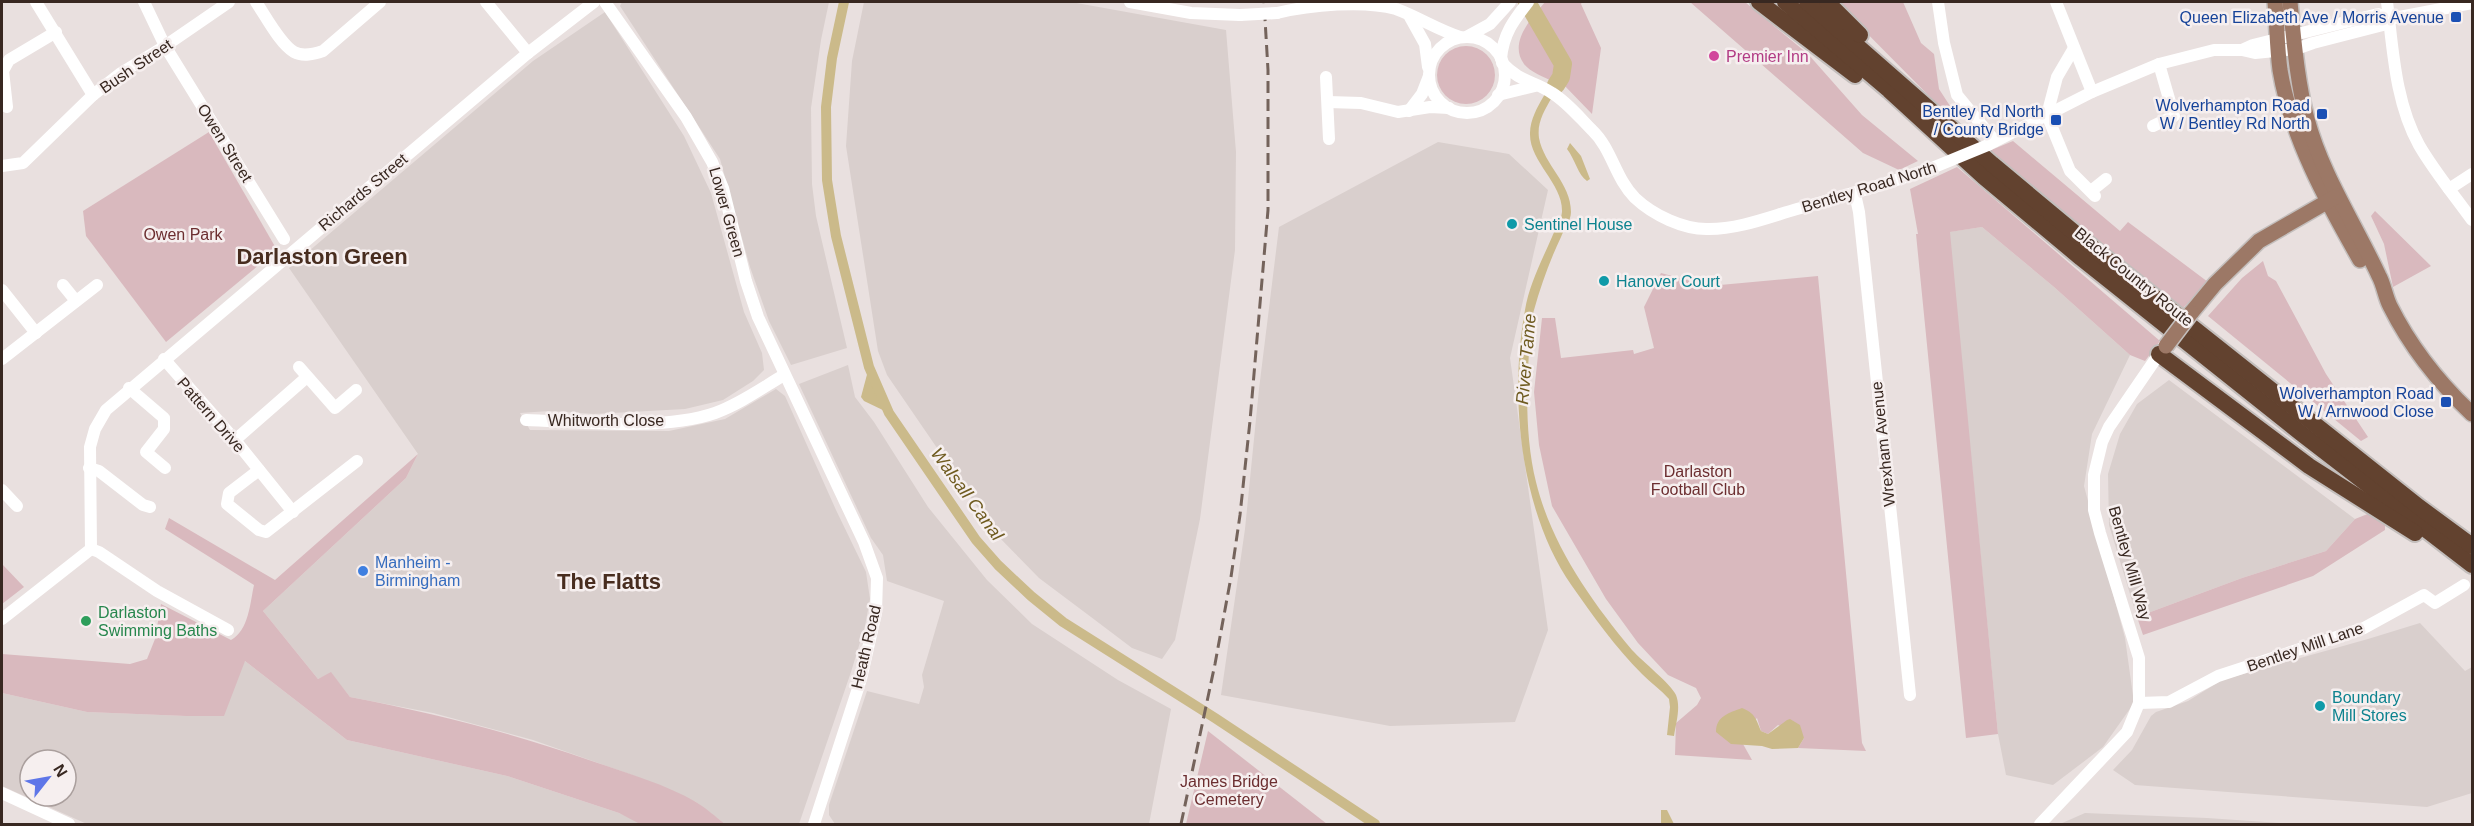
<svg xmlns="http://www.w3.org/2000/svg" width="2474" height="826" viewBox="0 0 2474 826" font-family="Helvetica,sans-serif">
<style>
.built{fill:#d9cfcd;fill-rule:evenodd}
.green{fill:#d9b9be}
.water{fill:#cbba8a}
.lines{fill:none;stroke-linecap:round;stroke-linejoin:round}
.canal{stroke:#cbba8a;stroke-width:10}
.river{stroke:#cbba8a;stroke-width:18}
.major-casing{stroke:#c3bebc;stroke-width:18}
.highway-casing{stroke:#c3bebc;stroke-width:20}
.minor{stroke:#fff;stroke-width:12}
.major{stroke:#9c7866;stroke-width:15}
.highway{stroke:#62422f;stroke-width:16}
.rail{stroke:#74635b;stroke-width:3;stroke-dasharray:12 6;stroke-linecap:butt}
.major-bridge-casing{stroke:#c3bebc;stroke-width:18;stroke-linecap:butt}
.minor-bridge{stroke:#fff;stroke-width:12}
.major-bridge{stroke:#9c7866;stroke-width:15}
.transit-dot{fill:#1a4fb4;stroke:#f6efef;stroke-width:2}
.hotel-dot{fill:#d1479c;stroke:#f6efef;stroke-width:2}
.culture-dot{fill:#0f9aa8;stroke:#f6efef;stroke-width:2}
.shop-dot{fill:#3f7fe0;stroke:#f6efef;stroke-width:2}
.leisure-dot{fill:#2e9e5b;stroke:#f6efef;stroke-width:2}
.labels{text-anchor:middle;dominant-baseline:central;stroke-width:5;stroke-linejoin:round;paint-order:stroke}
.transit-label{font-size:16px;fill:#164399;stroke:#f6efef;text-anchor:end}
.hotel-label{font-size:16px;fill:#b23c85;stroke:#f6efef;text-anchor:start}
.street-label{font-size:16px;fill:#382821;stroke:#f6efef}
.culture-label{font-size:16px;fill:#0d838f;stroke:#f6efef;text-anchor:start}
.park-label{font-size:16px;fill:#6c2e30;stroke:#f6efef}
.shop-label{font-size:16px;fill:#366cbe;stroke:#f6efef;text-anchor:start}
.leisure-label{font-size:16px;fill:#27864d;stroke:#f6efef;text-anchor:start}
.water-label{font-size:18px;font-style:italic;fill:#6f5b20;stroke:#f6efef}
.district-label{font-size:22px;font-weight:bold;fill:#482d1f;stroke:#f6efef}
</style>
<rect width="100%" height="100%" fill="#e9e0df"/>
<g class="built">
<path d="M622 2H829L821 40 811 108 812 184 816 216 847 348 791 365 769 321 750 267 720 159 620 6Z"/>
<path d="M864 2H1071L1226 30 1236 152 1235 250 1200 519 1175 640 1162 659 1132 648 1091 617 1039 578 996 534 887 375 878 351 846 146 852 61Z"/>
<path d="M605 12 684 136 711 193 744 312 762 353 764 370 753 381 723 400 685 409 594 414 549 411 520 413 530 430 669 431 725 419 776 389 785 396 836 510 866 572 870 599 865 626 851 672 799 824H725L696 802 635 776 533 740 433 713 350 697 331 673 318 679 263 611 406 478 418 454 289 268 533 61Z"/>
<path d="M1438 142 1509 154 1548 190 1510 358 1548 630 1515 722 1390 726 1221 695 1245 529 1259 389 1279 227Z"/>
<path d="M1982 227 2054 287 2130 355 2092 434 2084 486 2125 638 2134 703 2103 747 2053 785 2006 775 1998 734 1949 232Z"/>
<path d="M848 365 855 397 874 422 928 507 987 580 1032 624 1118 680 1171 709 1149 824H835L829 815V805L867 691 919 704 924 687 922 675 944 601 887 581 883 555 871 538 799 384Z"/>
<path d="M2169 380 2355 519 2326 551 2242 578 2137 617 2109 525 2108 474 2120 434 2137 404Z"/>
<path d="M2420 623 2465 671 2472 667V793L2427 807 2135 785 2113 770 2132 750 2151 716 2156 712 2188 701 2222 680 2368 639Z"/>
<path d="M245 661 347 740 507 776 619 813 643 824H87L2 786V693L87 712 186 716ZM30 760H66V796H30Z"/>
<path d="M2085 813 2207 818 2296 824H2060Z"/>
</g>
<g class="green">
<path d="M1545 2H1582L1581 4 1601 48 1592 114 1562 83 1566 73 1558 71 1552 81C1544 77 1530 72 1524 64 1508 42 1532 18 1545 2Z"/>
<path d="M1690 2H1745L1808 54 1862 115 1918 161 1899 170 1863 153Z"/>
<path d="M1836 2H1903L1921 43 1934 54 1939 89 1952 109 1940 107Z"/>
<circle cx="1466" cy="75" r="29"/>
<path d="M209 132 277 250 166 342 86 236 83 211Z"/>
<path d="M2013 141 2120 231 2128 222 2208 282 2182 309 1989 151Z"/>
<path d="M1957 167 2160 341 2145 361 2130 355 2054 287 1982 227 1950 232 1998 734 1966 738 1916 234H1918L1910 189Z"/>
<path d="M2375 211 2431 266 2393 287 2384 244 2371 216Z"/>
<path d="M2263 261 2268 276 2276 281 2326 374 2368 437 2361 441 2208 316 2242 278Z"/>
<path d="M1661 273 1709 286 1818 276 1862 743 1866 751 1798 748 1804 738 1778 725 1768 734 1761 731 1757 718 1731 744H1743L1752 760 1675 755 1676 723 1697 705 1701 698 1696 688 1668 675 1638 643 1606 599 1552 506 1539 445 1534 392 1542 318H1555L1561 358 1633 350 1634 354 1654 348 1644 307Z"/>
<path d="M418 454 406 478 263 611 318 679 331 672 350 697C433 713 509 732 589 760 624 772 665 784 696 802 706 808 716 817 725 824H640L619 813 507 776 347 740 245 661 224 716H186L87 712 2 693V654L130 664 147 659 155 639 161 604 231 640C249 630 250 603 254 585L165 529 169 518 275 580Z"/>
<path d="M2370 513 2385 524V530L2313 576 2143 635 2137 617 2242 578 2326 551 2355 519Z"/>
<path d="M2 564 24 587 2 604Z"/>
<path d="M1208 731 1327 824H1186Z"/>
</g>
<g class="water">
<path d="M1567 62C1565 89 1535 110 1539 138 1544 165 1571 183 1571 212 1571 221 1564 229 1561 237 1550 260 1541 285 1534 310 1531 319 1531 331 1530 341 1526 385 1525 438 1536 482 1551 544 1591 601 1632 650 1643 662 1671 684 1676 695 1681 707 1676 723 1674 736L1667 735 1670 707 1669 699C1661 690 1651 683 1642 674 1616 648 1593 616 1572 586 1520 512 1509 397 1525 310 1529 285 1542 260 1552 237 1555 229 1561 222 1562 212 1563 183 1529 162 1530 133 1531 105 1558 84 1557 63Z"/>
<path d="M1570 143 1581 156 1590 179 1587 181C1578 175 1575 159 1567 149Z"/>
<path d="M869 367 889 413 864 401 861 397Z"/>
<path d="M1742 708C1755 713 1756 719 1761 731L1768 734 1787 720 1790 719 1800 725 1804 738 1798 748 1772 749 1762 746 1731 744 1716 732C1716 716 1729 713 1742 708Z"/>
<path d="M1661 810H1667L1674 824H1661Z"/>
</g>
<g class="lines">
<path class="canal" d="M844 2 832 58 826 107 827 180 836 236 869 367 889 413 976 540 998 565 1031 596 1063 622 1215 718 1375 824"/>
<path class="river" d="M1527 2 1563 64 1561 77 1556 85"/>
<g class="major-casing">
<g id="major">
<path d="M2275 2C2277 24 2277 48 2280 70 2291 137 2327 202 2360 260"/>
<path d="M2290 2C2294 41 2297 81 2307 119 2322 175 2355 224 2379 276 2384 285 2385 296 2390 306 2411 348 2438 382 2472 414"/>
<path d="M2191 313 2215 284 2259 241 2337 196"/>
</g>
</g>
<g class="highway-casing">
<g id="highway">
<path d="M1759 2 1855 75"/>
<path d="M1785 2 1889 90 1984 177 2081 258 2302 434 2472 565"/>
<path d="M1807 2 1992 164 2100 254 2419 507 2472 546"/>
<path d="M1827 2 1860 35"/>
<path d="M2159 354 2309 466 2415 533"/>
</g>
</g>
<g class="minor">
<path d="M36 2 93 95"/>
<path d="M144 2 165 46 284 239"/>
<path d="M256 2C265 15 280 44 294 52 303 57 314 54 323 51L380 2"/>
<path d="M486 2 528 53"/>
<path d="M605 2 686 117 712 162 723 188 746 281 758 317 864 542 877 578 876 613 861 679 814 824"/>
<path d="M1130 2 1191 13 1240 15"/>
<path d="M1938 2 1944 43 1957 95 1995 141"/>
<path d="M2056 2 2092 92"/>
<path d="M2387 2C2393 49 2395 102 2419 145 2434 171 2454 195 2472 220"/>
<path d="M1277 13C1310 5 1364 0 1396 9 1418 17 1438 30 1460 37"/>
<path d="M1410 17 1425 44 1428 67"/>
<path d="M1468 36 1490 24 1510 2"/>
<circle cx="1467" cy="75" r="38"/>
<path d="M2074 48 2057 77 2047 115 2070 171 2095 196"/>
<path d="M2242 50 2253 45 2378 14 2389 19"/>
<path d="M1501 59C1503 34 1514 20 1528 2"/>
<path d="M1502 63C1521 83 1533 80 1552 93 1567 102 1579 117 1592 130 1612 149 1615 178 1635 198 1653 215 1684 230 1709 229 1739 229 1769 217 1797 209 1843 196 1888 184 1932 168"/>
<path d="M1326 77 1329 139"/>
<path d="M1498 95 1535 86"/>
<path d="M1328 102 1361 103 1398 112 1430 107 1449 108"/>
<path d="M7 107 3 71 9 60 56 32"/>
<path d="M1409 111 1422 94 1429 76"/>
<path d="M2153 126 2174 116 2159 64"/>
<path d="M1988 145 2092 92 2159 64 2214 50H2242L2255 53 2296 49 2313 43 2383 25 2389 19 2472 3"/>
<path d="M2 166 23 163 93 95 121 73 165 46 229 2"/>
<path d="M2449 189 2472 174"/>
<path d="M2091 191 2106 179"/>
<path d="M1855 194 1859 212 1910 695"/>
<path d="M63 285 76 301"/>
<path d="M2 290 36 333"/>
<path d="M2 359 97 285"/>
<path d="M164 359 235 440 293 512"/>
<path d="M299 367 335 408 356 390"/>
<path d="M129 388 164 418V429L146 452 165 468"/>
<path d="M526 420C581 422 663 431 715 413 740 404 762 388 784 375"/>
<path d="M235 440 307 377"/>
<path d="M89 468 99 471 143 505 150 507"/>
<path d="M259 470 229 493 227 504 259 530 266 532 357 461"/>
<path d="M2 490 17 506"/>
<path d="M91 549 90 447 95 429 106 410 528 53 594 2"/>
<path d="M91 549 99 552 157 591 228 630"/>
<path d="M2 619 91 549"/>
<path d="M2139 703 2169 702 2218 676 2364 628 2424 595 2435 603 2464 585"/>
<path d="M2 793 69 824"/>
<path d="M2040 824 2127 732 2139 703V658L2100 533 2094 510V475L2102 442 2109 427 2159 354"/>
</g>
<use href="#major" class="major"/>
<use href="#highway" class="highway"/>
<path class="rail" d="M1181 824 1215 664 1231 577 1240 515 1250 421 1268 210V70L1264 2"/>
<g class="major-bridge-casing">
<path id="major-bridge" d="M2166 346 2191 313"/>
</g>
<g class="minor-bridge">
<path d="M1240 15 1277 13"/>
<path d="M1932 168 1988 145"/>
</g>
<use href="#major-bridge" class="major-bridge"/>
</g>
<g class="transit-dot">
<rect x="2450" y="11" width="12" height="12" rx="3"/>
<rect x="2316" y="108" width="12" height="12" rx="3"/>
<rect x="2050" y="114" width="12" height="12" rx="3"/>
<rect x="2440" y="396" width="12" height="12" rx="3"/>
</g>
<circle class="hotel-dot" cx="1714" cy="56" r="6"/>
<g class="culture-dot">
<circle cx="1512" cy="224" r="6"/>
<circle cx="1604" cy="281" r="6"/>
<circle cx="2320" cy="706" r="6"/>
</g>
<circle class="shop-dot" cx="363" cy="571" r="6"/>
<circle class="leisure-dot" cx="86" cy="621" r="6"/>
<g class="labels">
<g class="transit-label">
<text x="2444" y="17">Queen Elizabeth Ave / Morris Avenue</text>
<text x="2310" y="105">Wolverhampton Road<tspan x="2310" dy="18">W / Bentley Rd North</tspan></text>
<text x="2044" y="111">Bentley Rd North<tspan x="2044" dy="18">/ County Bridge</tspan></text>
<text x="2434" y="393">Wolverhampton Road<tspan x="2434" dy="18">W / Arnwood Close</tspan></text>
</g>
<g class="hotel-label">
<text x="1726" y="56">Premier Inn</text>
</g>
<g class="street-label">
<text transform="translate(136 66) rotate(-34)">Bush Street</text>
<text transform="translate(225 143) rotate(58)">Owen Street</text>
<text transform="translate(1869 187) rotate(-17)">Bentley Road North</text>
<text transform="translate(363 192) rotate(-40)">Richards Street</text>
<text transform="translate(727 212) rotate(74)">Lower Green</text>
<text transform="translate(2134 277) rotate(39)">Black Country Route</text>
<text transform="translate(211 415) rotate(49)">Pattern Drive</text>
<text x="606" y="420">Whitworth Close</text>
<text transform="translate(1883 444) rotate(-96)">Wrexham Avenue</text>
<text transform="translate(2130 563) rotate(74)">Bentley Mill Way</text>
<text transform="translate(866 647) rotate(-77)">Heath Road</text>
<text transform="translate(2305 647) rotate(-19)">Bentley Mill Lane</text>
</g>
<g class="culture-label">
<text x="1524" y="224">Sentinel House</text>
<text x="1616" y="281">Hanover Court</text>
<text x="2332" y="697">Boundary<tspan x="2332" dy="18">Mill Stores</tspan></text>
</g>
<g class="park-label">
<text x="183" y="234">Owen Park</text>
<text x="1698" y="471">Darlaston<tspan x="1698" dy="18">Football Club</tspan></text>
<text x="1229" y="781">James Bridge<tspan x="1229" dy="18">Cemetery</tspan></text>
</g>
<g class="shop-label">
<text x="375" y="562">Manheim -<tspan x="375" dy="18">Birmingham</tspan></text>
</g>
<g class="leisure-label">
<text x="98" y="612">Darlaston<tspan x="98" dy="18">Swimming Baths</tspan></text>
</g>
<g class="water-label">
<text transform="translate(1526 359) rotate(-85)">River Tame</text>
<text transform="translate(967 494) rotate(54)">Walsall Canal</text>
</g>
<g class="district-label">
<text x="322" y="256">Darlaston Green</text>
<text x="609" y="581">The Flatts</text>
</g>
</g>
<rect width="2474" height="826" fill="none" stroke="#382821" stroke-width="6"/>
<g transform="translate(48 778) rotate(59)"><circle r="28" fill="#f6efef" stroke="#aa9f9d" stroke-width="1.5"/>
<path d="M0-4.5L10 22L0 15L-10 22Z" fill="#5e76e8"/>
<text y="-9" font-size="16" font-weight="bold" text-anchor="middle" fill="#382821">N</text>
</g>
</svg>
